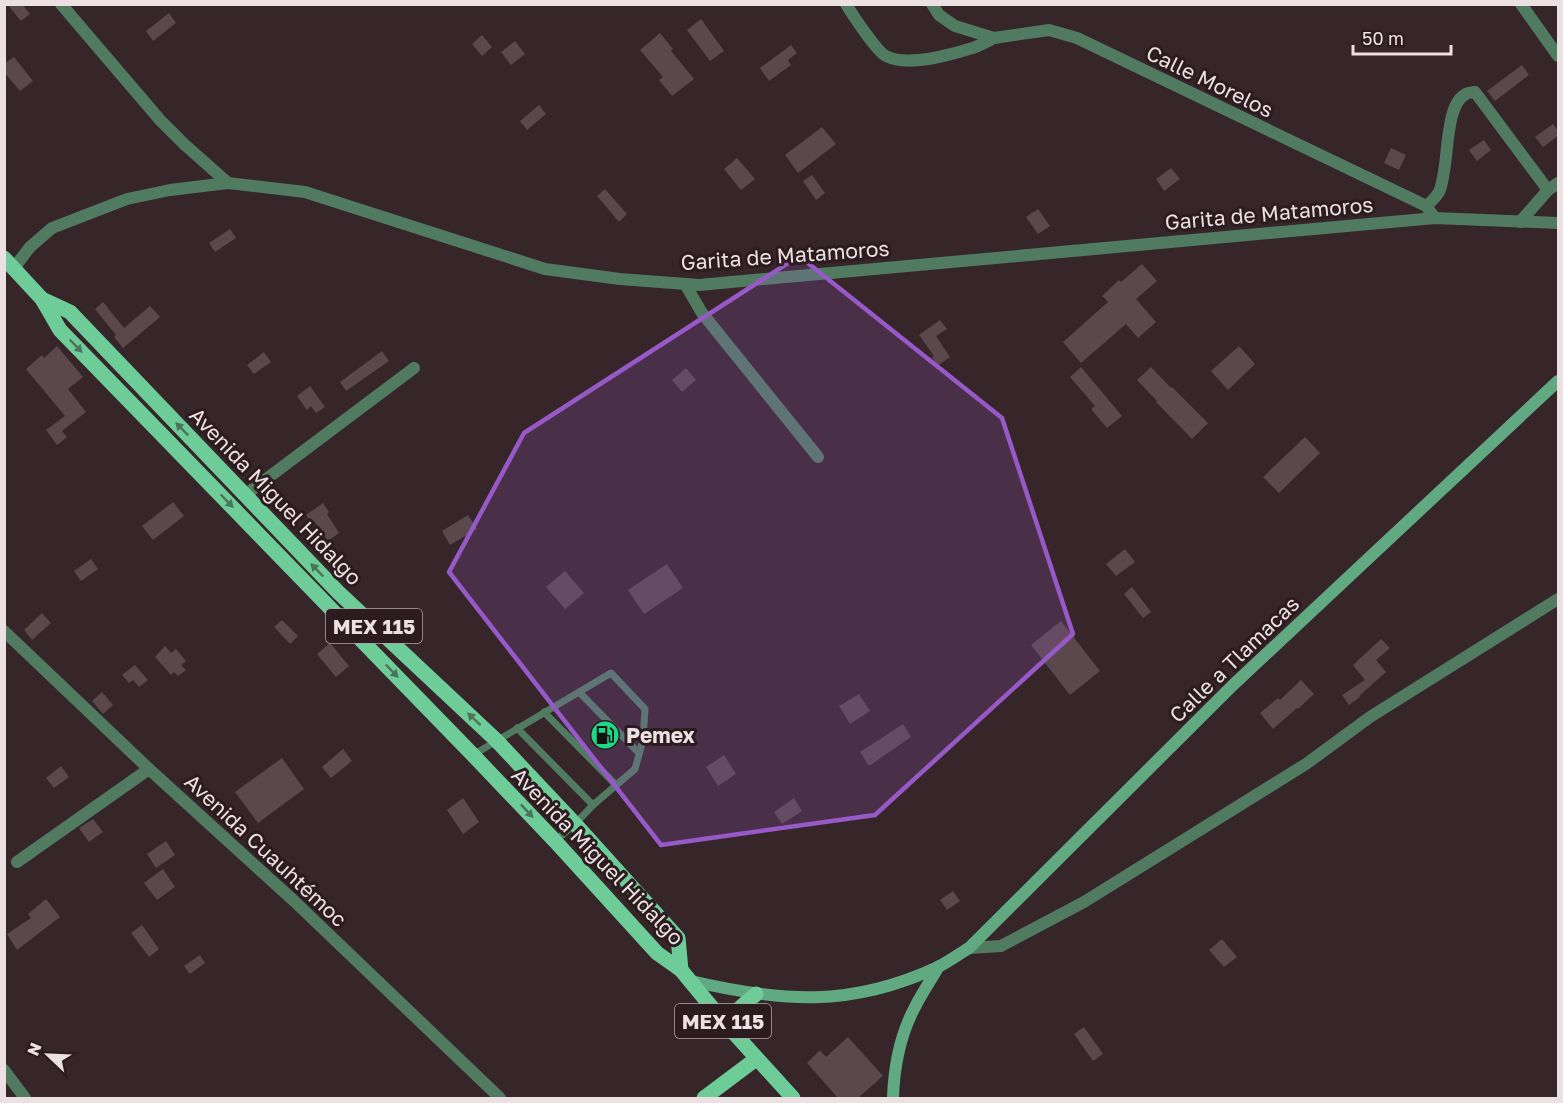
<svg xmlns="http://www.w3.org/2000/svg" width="1563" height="1103" viewBox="0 0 1563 1103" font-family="'Golos Text',sans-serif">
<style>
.building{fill:#5a484c}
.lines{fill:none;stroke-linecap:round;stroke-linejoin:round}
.service{stroke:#507b61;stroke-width:7}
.minor{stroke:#507b61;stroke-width:12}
.secondary{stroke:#61a980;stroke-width:12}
.primary{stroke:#6dcc97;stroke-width:15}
.oneway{fill:#4c745b}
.marked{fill:#9759c8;fill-opacity:0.2;stroke:#9759c8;stroke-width:4.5;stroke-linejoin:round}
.labels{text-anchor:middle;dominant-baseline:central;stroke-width:6;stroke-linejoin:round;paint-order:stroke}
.shield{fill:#2c1c1f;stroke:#b2a5a8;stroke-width:1.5}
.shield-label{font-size:20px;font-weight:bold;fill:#ebe0e2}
.street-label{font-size:21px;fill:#ebe0e2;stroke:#2c1c1f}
.poi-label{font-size:21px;font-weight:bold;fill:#ebe0e2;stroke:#2c1c1f;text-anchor:start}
</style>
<rect width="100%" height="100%" fill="#362529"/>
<g class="building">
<path d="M7 4H22L30 14 21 21Z"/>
<path d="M169 13 176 23 153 41 146 31Z"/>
<path d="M701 19 724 51 710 61 687 30Z"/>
<path d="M660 33 673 49 671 51 694 79 672 96 659 80 663 77 640 50Z"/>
<path d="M482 35 492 47 482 56 472 44Z"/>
<path d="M515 41 525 54 511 65 501 52Z"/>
<path d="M791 45 797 53 788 60 791 65 769 81 760 68Z"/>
<path d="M14 57 33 81 20 91 4 72V64Z"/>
<path d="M1522 65 1529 75 1495 101 1487 91Z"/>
<path d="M539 105 546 114 527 130 520 121Z"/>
<path d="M1553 124 1558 131V136L1543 147 1535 137Z"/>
<path d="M822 127 836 144 798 173 785 155Z"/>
<path d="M1484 140 1491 150 1477 161 1469 150Z"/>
<path d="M1391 148 1406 155 1399 170 1384 163Z"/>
<path d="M737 158 755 179 741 190 724 169Z"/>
<path d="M1171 168 1180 179 1164 191 1156 179Z"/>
<path d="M812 175 825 193 816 200 803 181Z"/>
<path d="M605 189 627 214 619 222 597 196Z"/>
<path d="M1038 209 1050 226 1038 234 1026 217Z"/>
<path d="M230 229 236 238 215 252 209 243Z"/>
<path d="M1142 264 1157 281 1136 299 1156 322 1138 338 1126 324 1081 363 1063 342 1108 302 1102 296 1119 280 1121 282Z"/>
<path d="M103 302 124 328 150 306 160 317 123 348 114 337 116 335 95 309Z"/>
<path d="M940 320 947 329 936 336 950 357 937 366 932 357 934 356 919 335Z"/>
<path d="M57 346 83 377 68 389 86 412 62 431 67 437 57 445 46 430 65 416 26 369 42 355 44 358Z"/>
<path d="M1239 346 1255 364 1228 390 1211 371Z"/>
<path d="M382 351 389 361 346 391 340 382Z"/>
<path d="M264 352 271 362 254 374 247 365Z"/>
<path d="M1081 367 1122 416 1107 428 1091 409 1095 406 1070 377Z"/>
<path d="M1151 367 1171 388 1172 387 1208 423 1192 439 1156 402 1157 401 1137 380Z"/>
<path d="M686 368 696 380 682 392 672 380Z"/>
<path d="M310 386 325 407 316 413 311 406 307 410 297 396Z"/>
<path d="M1305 437 1320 453 1279 493 1263 477Z"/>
<path d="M173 502 184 516 153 540 142 526Z"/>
<path d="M323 503 329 512 327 514 339 533 328 541 315 522 313 524 306 515Z"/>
<path d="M468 515 477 529 450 545 442 531Z"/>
<path d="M1125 549 1135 562 1116 576 1106 564Z"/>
<path d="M91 559 98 569 81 581 74 571Z"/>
<path d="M667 564 683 588 644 614 628 590Z"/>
<path d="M565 571 584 593 565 609 546 587Z"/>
<path d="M1132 587 1151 612 1143 618 1124 594Z"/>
<path d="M42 613 51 623 32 640 24 630Z"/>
<path d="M282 620 298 636 290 644 274 627Z"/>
<path d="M1061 621 1100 671 1070 695 1031 645Z"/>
<path d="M1381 639 1390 648 1376 660 1386 672 1359 696 1360 697 1349 705 1342 695 1365 680 1353 665Z"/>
<path d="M330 643 349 666 336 677 317 654Z"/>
<path d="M165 646 171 653 176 649 186 661 181 665 186 670 178 676 174 672 171 675 155 657Z"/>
<path d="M135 665 148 680 139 687 133 680 129 683 122 675Z"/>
<path d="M1301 680 1314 694 1298 709 1297 708 1273 729 1260 713 1278 698 1280 700Z"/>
<path d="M102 692 113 705 103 714 92 701Z"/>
<path d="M859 694 870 711 850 724 839 706Z"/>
<path d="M903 724 911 737 869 766 860 752Z"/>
<path d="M343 749 352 761 331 778 322 767Z"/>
<path d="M724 755 736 774 718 786 706 767Z"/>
<path d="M282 758 304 789 258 823 235 792Z"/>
<path d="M61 766 69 777 54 788 46 778Z"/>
<path d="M463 798 479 822 463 834 447 810Z"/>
<path d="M794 798 802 811 782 824 774 812Z"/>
<path d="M93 819 103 832 89 842 79 828Z"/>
<path d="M166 841 175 855 156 868 147 854Z"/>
<path d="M163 869 175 887 157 900 144 883Z"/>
<path d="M953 891 960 901 947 910 940 900Z"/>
<path d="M46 899 60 917 17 950 7 934 31 918 28 914Z"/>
<path d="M142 925 159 949 149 957 131 933Z"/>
<path d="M1222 939 1237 957 1224 967 1209 950Z"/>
<path d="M200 955 205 963 190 974 184 966Z"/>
<path d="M1084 1027 1103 1054 1093 1061 1074 1034Z"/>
<path d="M848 1037 883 1076 858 1098H838L807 1063 820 1050 826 1057Z"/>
</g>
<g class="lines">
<g class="service">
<path d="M579 692 639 753"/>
<path d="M544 712 616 785"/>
<path d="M517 728 593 805"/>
<path d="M473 755 611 673 645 709 643 740 635 769 593 805 575 824 555 841"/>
</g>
<g class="minor">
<path d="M61 4 160 120 184 144 228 183"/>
<path d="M846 4C852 14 877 52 886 56 907 67 946 56 969 49 977 47 986 42 994 38"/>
<path d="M932 4 939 15 955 26 994 38 1049 30 1077 38 1416 201 1426 206 1435 218"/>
<path d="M1521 4 1558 56"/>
<path d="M1426 206C1431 202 1436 197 1439 192 1450 168 1443 105 1466 94 1467 93 1474 92 1475 92L1548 190"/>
<path d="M1520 222 1548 190 1558 183"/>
<path d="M14 268 30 247 52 228 127 199 170 190 228 183 305 192 545 269 620 279 699 285 1435 218 1558 223"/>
<path d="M685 284 702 313 818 457"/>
<path d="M245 495 414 368"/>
<path d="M4 631 149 769 293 900 500 1098"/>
<path d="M17 862 149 769"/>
<path d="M969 948 1001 946 1084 902 1306 764 1370 717 1558 599"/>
<path d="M4 1070 25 1098"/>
</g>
<g class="secondary">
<path d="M691 981C782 1002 850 1008 938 967 948 962 959 954 969 948L1232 686 1558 381"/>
<path d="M893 1098C894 1067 900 1035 915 1007 922 993 931 980 939 966"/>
</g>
<g class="primary">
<path d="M4 258 42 299 60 330 473 755 555 841 657 953 681 970 724 1022 793 1098"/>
<path d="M42 299 70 312 338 592 497 741 575 824 678 938 681 970"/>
<path d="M724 1022 756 994"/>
<path d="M704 1098 756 1059"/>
</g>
</g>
<defs><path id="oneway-solid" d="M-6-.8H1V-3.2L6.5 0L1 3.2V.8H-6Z" transform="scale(1.5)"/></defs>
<g class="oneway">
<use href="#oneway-solid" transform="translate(76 346) rotate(46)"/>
<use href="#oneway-solid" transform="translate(182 429) rotate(-134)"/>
<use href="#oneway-solid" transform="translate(227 501) rotate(46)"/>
<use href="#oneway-solid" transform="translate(317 570) rotate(-134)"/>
<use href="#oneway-solid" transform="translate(392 671) rotate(46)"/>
<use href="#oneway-solid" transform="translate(474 719) rotate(-137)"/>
<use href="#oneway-solid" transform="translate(527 811) rotate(47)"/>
</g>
<path class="marked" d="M799 256 1002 418 1073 634 875 815 661 845 449 572 524 433Z"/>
<defs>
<g id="fuel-disc" transform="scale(1.5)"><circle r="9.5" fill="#1cd988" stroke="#2c1c1f"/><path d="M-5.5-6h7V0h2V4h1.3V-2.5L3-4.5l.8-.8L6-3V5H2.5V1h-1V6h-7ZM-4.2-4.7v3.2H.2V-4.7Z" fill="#111"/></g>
</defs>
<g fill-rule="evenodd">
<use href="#fuel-disc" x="605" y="735"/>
</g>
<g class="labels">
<g class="shield">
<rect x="326" y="609" width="96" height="34" rx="4.5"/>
<rect x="675" y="1004" width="96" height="34" rx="4.5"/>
</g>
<g class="shield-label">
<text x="374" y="626">MEX 115</text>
<text x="723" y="1021">MEX 115</text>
</g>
<g class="street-label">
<text transform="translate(1210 81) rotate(26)">Calle Morelos</text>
<text transform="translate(1269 213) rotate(-5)">Garita de Matamoros</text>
<text transform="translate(785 255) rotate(-4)">Garita de Matamoros</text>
<text transform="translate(276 496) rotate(46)">Avenida Miguel Hidalgo</text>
<text transform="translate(1234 659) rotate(-44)">Calle a Tlamacas</text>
<text transform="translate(266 850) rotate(43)">Avenida Cuauhtémoc</text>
<text transform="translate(598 856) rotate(46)">Avenida Miguel Hidalgo</text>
</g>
<g class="poi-label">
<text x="626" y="735">Pemex</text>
</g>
</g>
<rect width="1563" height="1103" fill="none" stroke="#ebe0e2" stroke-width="12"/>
<g transform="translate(48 1055) rotate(293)" stroke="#2c1c1f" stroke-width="4.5" paint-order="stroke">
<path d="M0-4.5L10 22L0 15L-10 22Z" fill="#ebe0e2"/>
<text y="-9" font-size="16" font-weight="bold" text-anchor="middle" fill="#ebe0e2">N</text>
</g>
<path d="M1353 45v9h98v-9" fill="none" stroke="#ebe0e2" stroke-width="3"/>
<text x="1362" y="45" font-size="18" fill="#ebe0e2" stroke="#2c1c1f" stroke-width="4.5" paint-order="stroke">50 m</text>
</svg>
